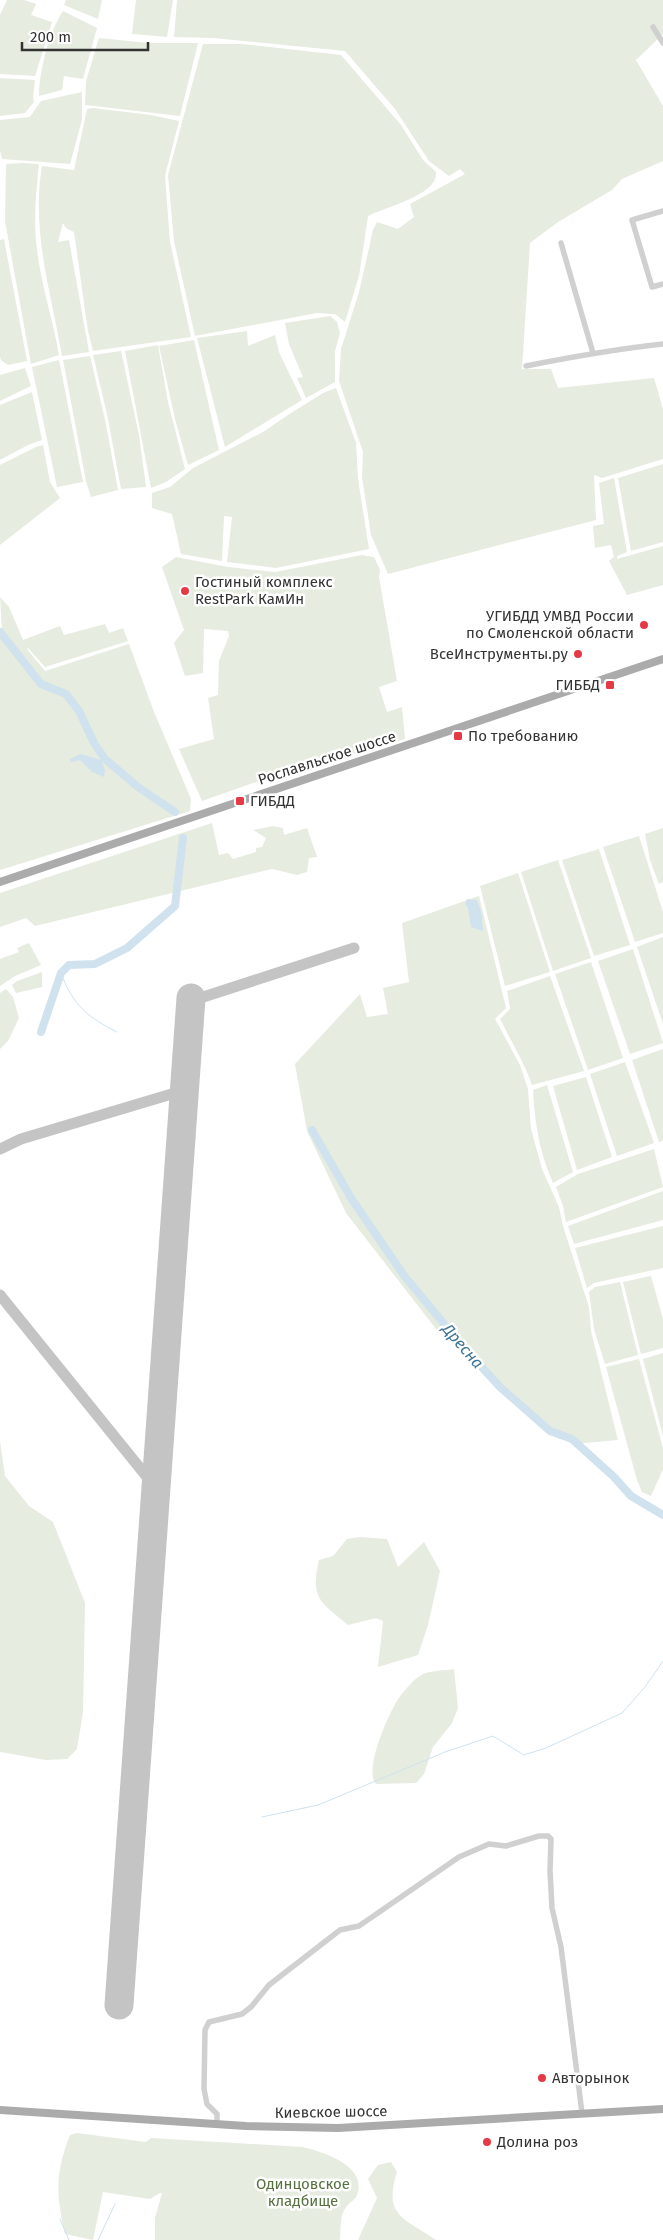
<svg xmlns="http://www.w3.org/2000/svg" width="663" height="2240" viewBox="0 0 663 2240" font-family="'Fira Sans',sans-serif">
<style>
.green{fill:#e6ecdf}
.water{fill:#cfe2ee}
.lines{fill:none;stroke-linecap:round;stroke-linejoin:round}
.stream{stroke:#cfe2ee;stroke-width:1}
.river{stroke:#cfe2ee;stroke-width:8}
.taxiway{stroke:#c4c4c4;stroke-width:11}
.runway{stroke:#c4c4c4;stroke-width:29}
.minor{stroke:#d0d0d0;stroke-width:5.5}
.major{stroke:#ababab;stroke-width:8}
.poi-dot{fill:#e63946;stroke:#fff;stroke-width:2}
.labels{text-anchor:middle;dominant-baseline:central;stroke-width:5;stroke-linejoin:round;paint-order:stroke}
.poi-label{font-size:15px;fill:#333;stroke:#fff;text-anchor:start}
.street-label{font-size:15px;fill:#333;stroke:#fff}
.park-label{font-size:15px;fill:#56703f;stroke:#fff}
.water-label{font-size:16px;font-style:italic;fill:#3f7597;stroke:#fff}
</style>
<rect width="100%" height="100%" fill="#fff"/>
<g class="green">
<path d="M7 0H24L36 4 31 15 52 22 35 76 0 74V15Z"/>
<path d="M66 0H102L98 19 64 5Z"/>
<path d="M136 0H173L167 37 132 34Z"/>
<path d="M177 0H663V34L636 60 663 106V161L622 179 612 190 558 222 530 243 522 369H551L558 388 654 378 663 409V459L602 478 594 475 596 520 388 574 371 535 362 477 363 452 339 381 341 349 359 292 373 230 377 222 398 229 414 217 410 204 465 174 460 169 449 176 429 161 395 109 345 51 214 38 174 37Z"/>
<path d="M63 11 97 28 83 79 64 76 62 90 39 96C39 72 49 32 63 11Z"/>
<path d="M99 38 148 43H198L180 116 85 105 86 81Z"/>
<path d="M203 44H242L341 55 401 125 423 160 436 172C439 195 385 207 368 216L359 276 345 322 335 314 317 313 195 336 174 241 168 175Z"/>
<path d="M0 78 35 80 33 96 34 102 25 113 0 116Z"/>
<path d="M82 92V120L70 164 2 159 0 151V120L30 117 41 101Z"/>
<path d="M93 108 151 115 179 121 165 176 170 242 191 337 93 351 88 331 74 232 66 228 63 223 58 242 69 240 89 352 62 356C51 292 31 231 42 166L74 170 87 109Z"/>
<path d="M22 163 39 164C36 193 33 221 37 249 41 285 53 320 59 355L31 364 5 221 6 164Z"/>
<path d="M4 239 27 361 8 365 1 360 0 357V240Z"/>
<path d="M330 316 337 322 340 333 335 351V382L306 398 297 378 303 377 289 344 285 323Z"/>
<path d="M247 331 248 346 275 335 279 352 302 400 225 447 197 338Z"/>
<path d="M194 340 219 450 188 465 175 419 159 346Z"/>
<path d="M158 345 168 402 185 469 166 482 151 488 125 351Z"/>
<path d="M121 351 139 435 146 487 121 489 107 414 93 355Z"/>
<path d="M90 356 106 424 118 490 91 497 86 481 63 360Z"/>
<path d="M59 360 83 482 57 487 32 367Z"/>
<path d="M25 368 31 386 0 401V375Z"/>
<path d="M336 388 356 443 358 479 369 549 276 568 227 562 232 517 224 516 222 561 181 554 172 514 152 508V493L170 487 193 468 263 432 288 415 323 393Z"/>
<path d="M32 392 42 440 28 445 0 460V405Z"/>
<path d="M43 445 50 482 60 498 0 545V465L36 447Z"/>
<path d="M663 464V542L631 551 618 478Z"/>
<path d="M614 478 627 552 617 556V559L663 546V585L627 595 609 561 614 557 611 545 595 548 593 526 604 524 599 483Z"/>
<path d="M362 555 374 557 380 570 379 577 397 681 379 687 387 712 402 707 405 739 253 783 202 801 179 749 214 739 208 698 218 695 219 661 229 636 228 631 204 629 203 673 185 676 174 643 184 630 162 567 176 557 228 567 275 572Z"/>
<path d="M0 597 9 607 23 640 60 626 64 635 105 624 109 633 123 628 128 641 45 667 28 648 27 649 45 671 129 644 154 712 191 799 190 811 0 870V633L2 631Z"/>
<path d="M212 823 219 855 228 853 233 859 256 852V848L262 847 266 838 253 830 273 826 283 828 284 835 307 828 317 857 309 858 307 872 297 875 272 869 35 926 26 918 0 927V893Z"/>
<path d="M663 828V882L659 884 650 860 645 834Z"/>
<path d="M639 836 663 912V933L635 942 603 847Z"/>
<path d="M599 849 630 945 594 956 562 860Z"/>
<path d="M558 860 591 958 553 971 521 872Z"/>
<path d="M518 873 550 972 505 986 480 886Z"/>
<path d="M479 896 506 1008 495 1019 520 1065 528 1089 531 1129 542 1169 559 1207 563 1226 589 1307 591 1331 618 1440 573 1444 526 1409 436 1329 346 1213 307 1131 295 1064 360 994 367 1017 388 1014 383 988 409 982 402 923Z"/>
<path d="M663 937V1024L637 947Z"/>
<path d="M29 943 41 965 15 976 0 986V959L19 952 17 948Z"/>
<path d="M633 949 663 1043 630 1054 598 961Z"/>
<path d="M591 962 623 1058 588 1070 555 974Z"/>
<path d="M42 972V987L16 993 12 985 17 981Z"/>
<path d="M550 976 584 1071 532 1085C524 1062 511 1041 500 1019L510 1009 507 991Z"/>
<path d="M6 989 13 997 19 1018 8 1041 0 1049V993Z"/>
<path d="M663 1049V1141L659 1142 632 1060Z"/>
<path d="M625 1062 654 1143 617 1156 590 1074Z"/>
<path d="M586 1077 612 1157 577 1170 553 1086Z"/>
<path d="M547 1085 573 1172 553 1183C539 1151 535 1124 533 1090Z"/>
<path d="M654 1149 663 1187 566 1222 563 1206 556 1187 578 1174Z"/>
<path d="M663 1191V1220L574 1244 568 1226Z"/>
<path d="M663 1226V1268L594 1283 587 1288 575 1248Z"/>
<path d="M651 1276 663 1319V1348L641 1354 623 1282Z"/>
<path d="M620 1282 638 1355 605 1364 594 1329 589 1292 595 1287Z"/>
<path d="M663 1353V1436L643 1359Z"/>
<path d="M639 1359 663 1448V1469L651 1496 642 1492 637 1480 606 1367Z"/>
<path d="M0 1441 5 1476 29 1506 53 1522 85 1603 83 1712 77 1749 67 1759 46 1760 0 1752Z"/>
<path d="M360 1537 387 1539 398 1567 424 1542 440 1571 428 1625 418 1655 378 1667 383 1621 376 1618 348 1625C320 1601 310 1599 319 1560L333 1556 347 1539Z"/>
<path d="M454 1669 458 1708 452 1723 433 1747 424 1774 416 1783 376 1784C363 1770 390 1709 401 1695 406 1689 413 1680 420 1676 427 1670 444 1671 454 1669Z"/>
<path d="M77 2133 146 2142 151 2138 303 2147C323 2152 368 2166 357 2195 355 2200 350 2202 347 2206 339 2215 341 2229 340 2240H155V2218L162 2193H160L150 2199 103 2192 93 2240 65 2234C56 2194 55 2174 70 2135Z"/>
<path d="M391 2162 397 2172C383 2216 404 2218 436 2240H358L377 2198 368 2179 378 2165Z"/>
</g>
<g class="water">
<path d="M81 754 101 760 105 770 104 777 92 772 80 760 71 762 70 759Z"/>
<path d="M467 899 477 900 481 911 483 931 471 927 468 908 465 904Z"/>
</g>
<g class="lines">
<g class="stream">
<path d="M101 762 105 759"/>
<path d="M61 973C73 1005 87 1017 117 1032"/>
<path d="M262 1817 318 1805 445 1752 493 1736 524 1755 546 1748 622 1713 645 1687 663 1661"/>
<path d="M60 2219 69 2240"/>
<path d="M98 2240 115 2204"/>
</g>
<g class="river">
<path d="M0 632 41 684 66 694 79 711 94 743 105 759 138 787 175 812"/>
<path d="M41 1032 61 973 69 965 95 964 127 948 175 906 183 838"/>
<path d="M312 1130 351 1198 405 1277 466 1350 500 1387 550 1431 572 1439 614 1477 631 1496 663 1515"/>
</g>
<g class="taxiway">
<path d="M191 1001 354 948"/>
<path d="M0 1149 21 1139 185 1090"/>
<path d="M0 1295 156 1488"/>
</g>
<path class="runway" d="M119 2005 191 998"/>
<g class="minor">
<path d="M653 27 663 43"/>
<path d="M663 211 632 220 652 287 663 284"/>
<path d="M561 243 593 353"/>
<path d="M526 366C571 357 617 349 663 344"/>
<path d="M217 2124V2114L207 2104 204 2089 205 2030 209 2022 242 2014 251 2007 269 1985 340 1930 359 1926 459 1857 489 1844 506 1846 539 1836H548L551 1839 550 1871 552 1908 561 1947 582 2113"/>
</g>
<g class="major">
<path d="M0 882 663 659"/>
<path d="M0 2110 246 2126 338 2128 663 2109"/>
</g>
</g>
<g class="poi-dot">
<circle cx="185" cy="591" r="5"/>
<circle cx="644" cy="625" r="5"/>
<circle cx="578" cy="654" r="5"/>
<rect x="605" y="680" width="10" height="10" rx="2.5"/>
<rect x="453" y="731" width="10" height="10" rx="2.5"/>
<rect x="235" y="796" width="10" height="10" rx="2.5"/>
<circle cx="542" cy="2078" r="5"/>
<circle cx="487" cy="2142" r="5"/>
</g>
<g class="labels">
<g class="poi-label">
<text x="195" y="582">Гостиный комплекс<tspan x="195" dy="17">RestPark КамИн</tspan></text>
<text x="634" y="616" text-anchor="end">УГИБДД УМВД России<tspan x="634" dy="17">по Смоленской области</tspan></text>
<text x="568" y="654" text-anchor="end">ВсеИнструменты.ру</text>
<text x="600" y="685" text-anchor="end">ГИББД</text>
<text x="468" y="736">По требованию</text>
<text x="250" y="801">ГИБДД</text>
<text x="552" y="2078">Авторынок</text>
<text x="497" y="2142">Долина роз</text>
</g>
<g class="street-label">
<text transform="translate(327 758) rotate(-18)">Рославльское шоссе</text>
<text transform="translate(331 2112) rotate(-1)">Киевское шоссе</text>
</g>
<g class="park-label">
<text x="303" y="2184">Одинцовское<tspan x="303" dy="17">кладбище</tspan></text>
</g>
<g class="water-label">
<text transform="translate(463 1346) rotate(49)">Дресна</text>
</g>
</g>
<path d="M22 42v8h126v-8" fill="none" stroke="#333333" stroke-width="2.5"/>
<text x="30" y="42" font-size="15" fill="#333333" stroke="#ffffff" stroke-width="4" paint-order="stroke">200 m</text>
</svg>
